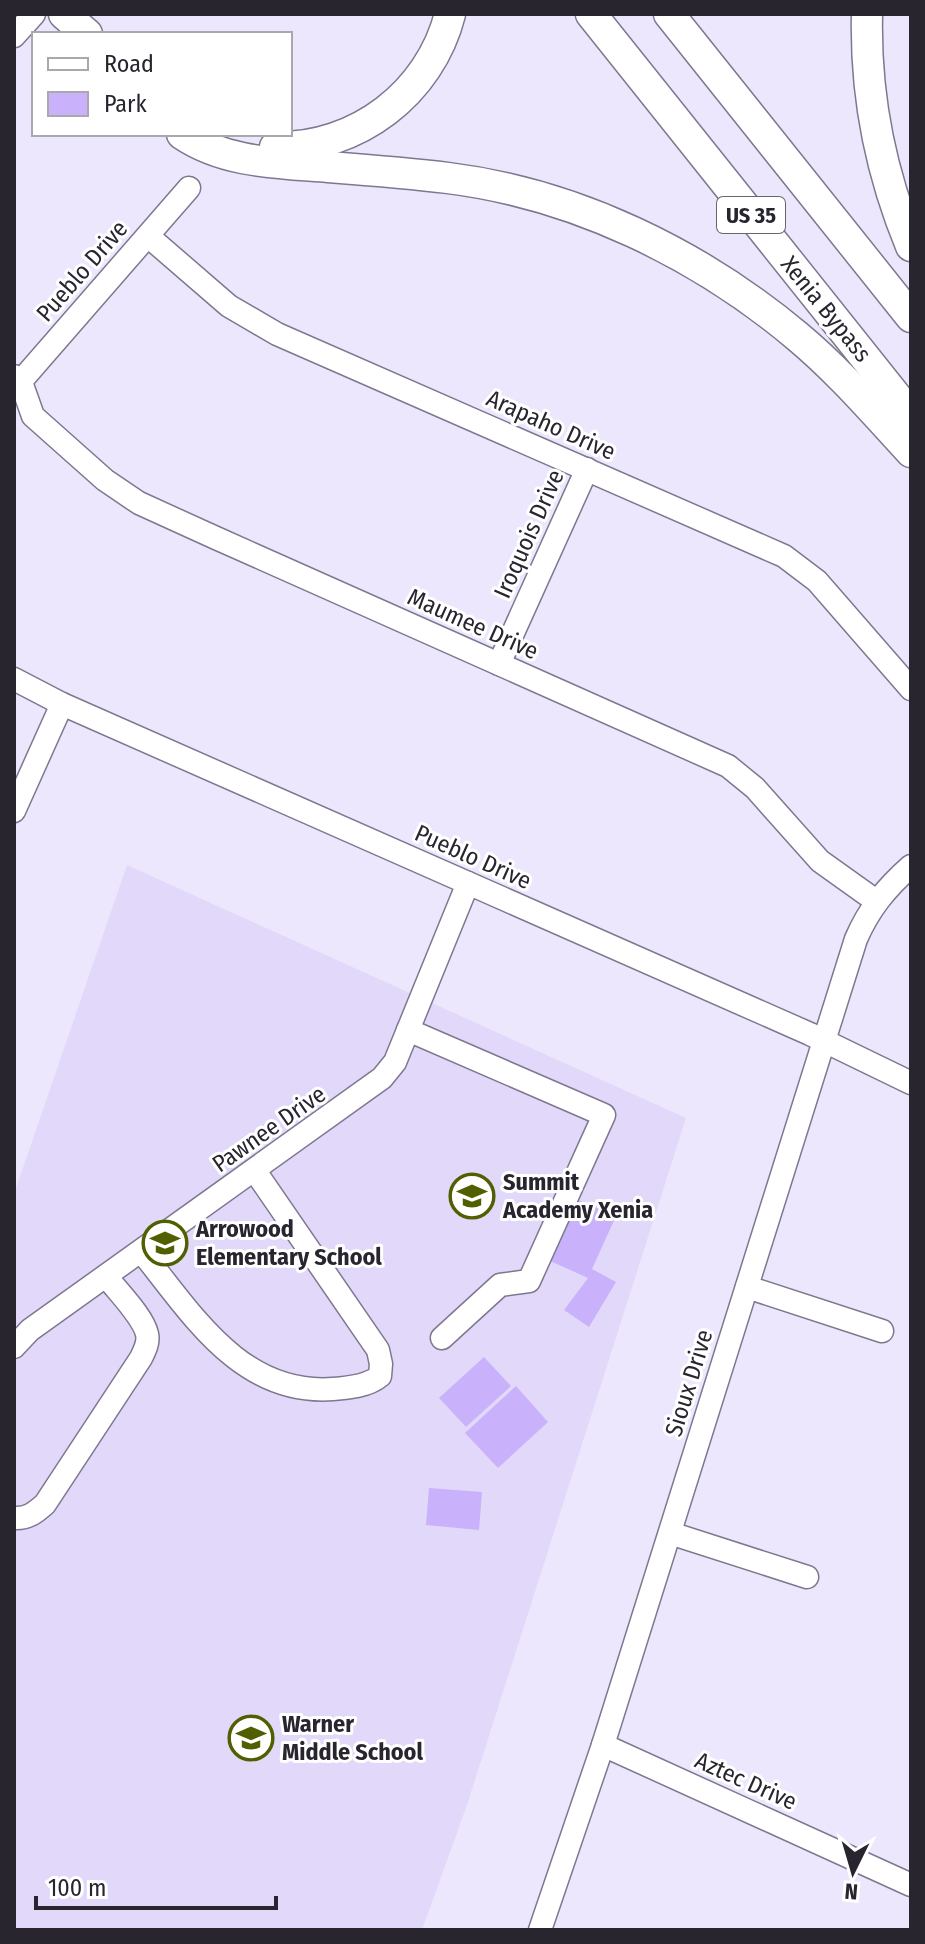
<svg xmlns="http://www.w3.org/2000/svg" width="925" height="1944" viewBox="0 0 925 1944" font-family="'Fira Sans Condensed',sans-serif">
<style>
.built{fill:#e2d8fa}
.green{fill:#c9b2fb}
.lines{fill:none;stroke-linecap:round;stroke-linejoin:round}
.minor-casing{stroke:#7e778f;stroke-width:25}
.highway-casing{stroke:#7e778f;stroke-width:33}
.minor{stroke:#fff;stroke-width:22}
.highway{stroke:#fff;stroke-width:30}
.labels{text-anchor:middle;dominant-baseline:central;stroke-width:6;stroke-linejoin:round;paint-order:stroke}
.shield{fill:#fff;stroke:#68666d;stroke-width:2}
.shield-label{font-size:22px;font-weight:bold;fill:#28252f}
.street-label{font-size:24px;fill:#28252f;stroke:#fff}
.poi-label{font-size:24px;font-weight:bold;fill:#28252f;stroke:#fff;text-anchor:start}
</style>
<rect width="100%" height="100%" fill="#ede7fd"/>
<path class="built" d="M127 865 686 1118 467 1805 422 1930H14V1194Z"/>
<g class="green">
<path d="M576 1199 616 1216 592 1269 616 1282 589 1327 564 1310 588 1278 548 1260Z"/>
<path d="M484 1357 511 1386 466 1427 439 1398Z"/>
<path d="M516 1386 548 1422 498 1468 465 1433Z"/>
<path d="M429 1488 482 1492 479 1530 426 1525Z"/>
</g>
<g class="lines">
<g class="minor-casing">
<g id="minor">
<path d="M14 36 34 14"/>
<path d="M148 236 229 306 277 334 784 556 817 581 911 689"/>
<path d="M14 376 21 382 33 416 105 480 139 503 216 538 728 766 755 788 820 861 876 901"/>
<path d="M14 389 189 188"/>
<path d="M499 664 587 469"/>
<path d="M14 679 62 704 810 1034 911 1083"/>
<path d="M14 811 62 704"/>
<path d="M408 1030 604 1115 529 1281 500 1285 442 1338"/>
<path d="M141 1251C192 1314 241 1396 333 1389 349 1388 368 1386 380 1376L381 1364 378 1350 255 1171"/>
<path d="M747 1287 882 1331"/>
<path d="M14 1347 30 1330 382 1078 395 1062 468 883"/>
<path d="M14 1518C27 1519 35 1513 45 1504L141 1358C145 1350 149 1342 147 1334 143 1316 117 1291 106 1276"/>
<path d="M670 1533 807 1577"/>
<path d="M603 1745 911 1885"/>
<path d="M540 1930 603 1745 856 939C869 909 886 888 911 866"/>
</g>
</g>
<g class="highway-casing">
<g id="highway">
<path d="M64 14 87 34"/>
<path d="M591 14 911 415"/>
<path d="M669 14 911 317"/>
<path d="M867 14C865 95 880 171 911 246"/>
<path d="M182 134C225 163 278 163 328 167 368 170 408 173 448 178 576 194 699 254 797 336 839 371 874 412 911 452"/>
<path d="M275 147C357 149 430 93 450 14"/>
</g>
</g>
<use href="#minor" class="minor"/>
<use href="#highway" class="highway"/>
</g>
<defs>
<g id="school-ring" transform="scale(2.3)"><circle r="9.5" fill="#fff" stroke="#525f00" stroke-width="1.5"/><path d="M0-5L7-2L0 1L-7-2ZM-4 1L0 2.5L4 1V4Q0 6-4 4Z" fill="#525f00"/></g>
</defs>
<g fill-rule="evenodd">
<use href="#school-ring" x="472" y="1196"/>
<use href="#school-ring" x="165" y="1243"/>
<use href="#school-ring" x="251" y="1738"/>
</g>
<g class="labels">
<rect class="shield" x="717" y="197" width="68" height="36" rx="6"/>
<g class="shield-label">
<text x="751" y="215">US 35</text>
</g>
<g class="street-label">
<text transform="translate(82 271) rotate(-49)">Pueblo Drive</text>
<text transform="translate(826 309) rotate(51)">Xenia Bypass</text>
<text transform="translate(551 425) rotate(24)">Arapaho Drive</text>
<text transform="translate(529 534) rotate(-66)">Iroquois Drive</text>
<text transform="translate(473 624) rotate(24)">Maumee Drive</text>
<text transform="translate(473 857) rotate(24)">Pueblo Drive</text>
<text transform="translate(269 1129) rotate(-35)">Pawnee Drive</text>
<text transform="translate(689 1383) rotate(-73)">Sioux Drive</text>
<text transform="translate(746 1781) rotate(24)">Aztec Drive</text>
</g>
<g class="poi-label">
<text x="503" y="1182">Summit<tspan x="503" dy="28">Academy Xenia</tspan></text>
<text x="196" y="1229">Arrowood<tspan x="196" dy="28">Elementary School</tspan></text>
<text x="282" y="1724">Warner<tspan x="282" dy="28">Middle School</tspan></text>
</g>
</g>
<rect width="925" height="1944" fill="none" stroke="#28252f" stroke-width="32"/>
<rect x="32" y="32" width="260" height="104" fill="#ffffff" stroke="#a9a8ac" stroke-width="2"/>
<rect x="48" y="58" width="40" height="12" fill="#ffffff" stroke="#a9a8ac" stroke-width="2"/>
<text x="104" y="72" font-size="24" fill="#28252f">Road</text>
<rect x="48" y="92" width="40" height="24" fill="#c9b2fb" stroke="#a9a8ac" stroke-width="2"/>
<text x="104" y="112" font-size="24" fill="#28252f">Park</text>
<g transform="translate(853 1872) rotate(185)" stroke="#ffffff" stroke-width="6" paint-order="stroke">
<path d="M0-6L14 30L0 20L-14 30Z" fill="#28252f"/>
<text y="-12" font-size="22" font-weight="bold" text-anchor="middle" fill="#28252f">N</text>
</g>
<path d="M36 1896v12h240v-12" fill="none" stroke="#28252f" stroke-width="4"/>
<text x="48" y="1896" font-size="24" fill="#28252f" stroke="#ffffff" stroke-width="6" paint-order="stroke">100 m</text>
</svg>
